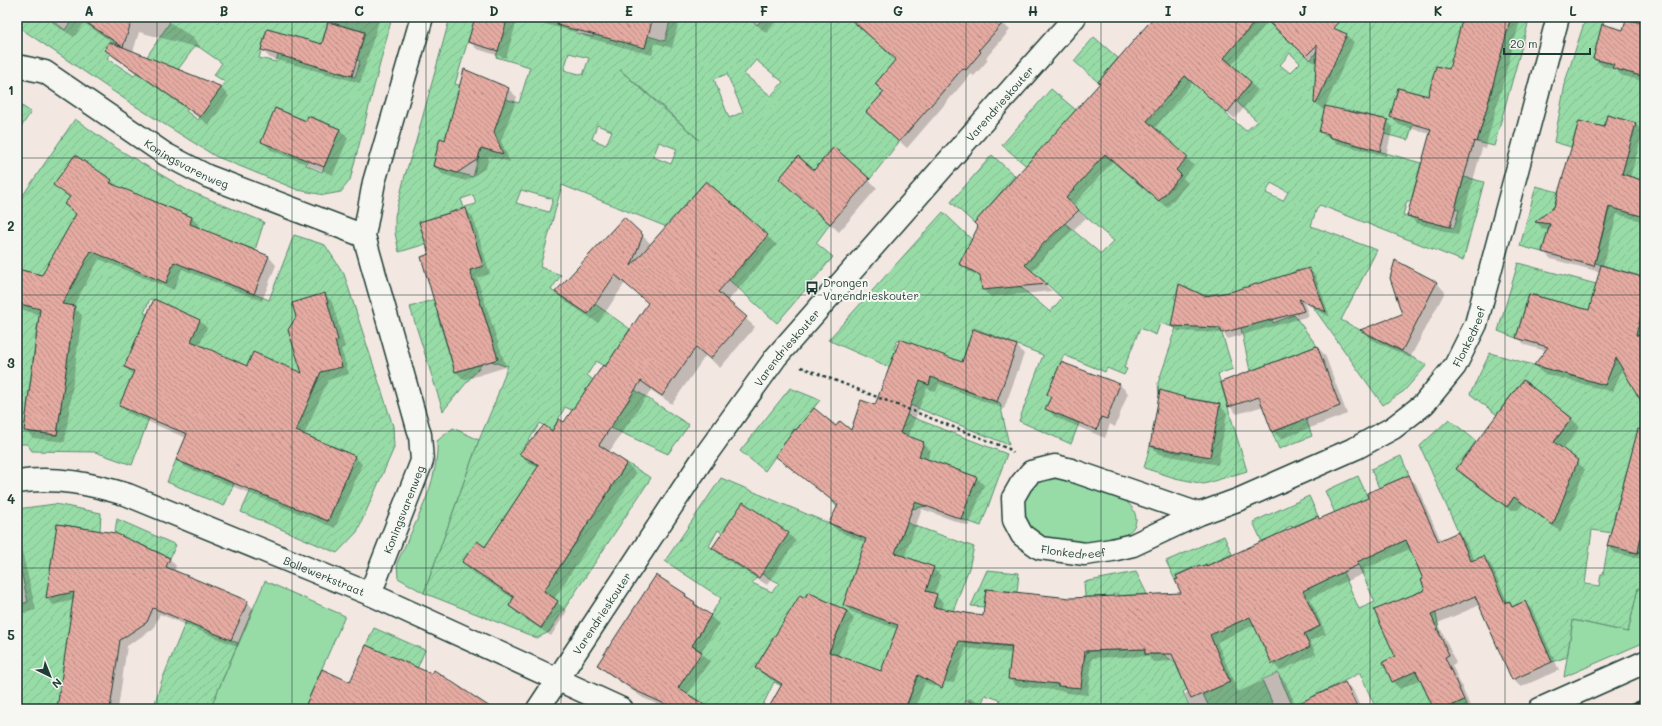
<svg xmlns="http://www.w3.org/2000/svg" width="1662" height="726" viewBox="0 0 1662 726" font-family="Mali,sans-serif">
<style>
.grass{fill:#97dba7;stroke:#5b8c6e}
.garden{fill:url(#garden-furrows);stroke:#5b8c6e;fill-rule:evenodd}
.shadow{fill:#0003}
.building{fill:url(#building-back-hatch);stroke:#1f3d34}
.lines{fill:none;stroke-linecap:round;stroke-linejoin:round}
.minor-casing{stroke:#1f3d34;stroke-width:25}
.path{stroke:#1f3d34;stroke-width:2.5;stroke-dasharray:3 3;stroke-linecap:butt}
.minor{stroke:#f6f6f2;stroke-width:22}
.rail-casing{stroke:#1f3d34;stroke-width:4.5}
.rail{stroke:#f6f6f2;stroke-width:3;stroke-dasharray:9;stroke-linecap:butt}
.grid{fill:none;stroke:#1f3d34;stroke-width:1;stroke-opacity:0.55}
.labels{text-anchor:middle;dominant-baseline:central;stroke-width:4;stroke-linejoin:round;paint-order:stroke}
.street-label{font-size:11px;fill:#1f3d34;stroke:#f6f6f2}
.poi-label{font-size:11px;fill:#1f3d34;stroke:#f6f6f2;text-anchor:start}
.neatline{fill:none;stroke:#1f3d34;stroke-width:1.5}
.grid-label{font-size:13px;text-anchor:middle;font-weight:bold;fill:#1f3d34}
</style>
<defs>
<pattern id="garden-furrows" width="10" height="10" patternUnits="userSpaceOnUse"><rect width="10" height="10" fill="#97dba7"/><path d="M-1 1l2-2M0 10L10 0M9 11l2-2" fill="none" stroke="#82bd90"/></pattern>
<pattern id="building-back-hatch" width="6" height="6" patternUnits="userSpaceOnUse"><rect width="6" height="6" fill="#e5aba2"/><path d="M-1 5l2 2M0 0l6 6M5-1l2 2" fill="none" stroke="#b98c85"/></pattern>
</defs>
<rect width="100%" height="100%" fill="#f3e7e2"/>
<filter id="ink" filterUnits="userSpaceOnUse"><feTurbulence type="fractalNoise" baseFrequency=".025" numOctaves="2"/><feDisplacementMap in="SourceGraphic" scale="8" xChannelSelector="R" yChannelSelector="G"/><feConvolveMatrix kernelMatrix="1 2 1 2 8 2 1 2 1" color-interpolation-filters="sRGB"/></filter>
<g filter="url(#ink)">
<g class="grass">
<path d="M453 428 479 440 424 593 398 578 397 563C414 524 439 484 437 441Z"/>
<path d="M1053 476 1067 479 1125 500C1131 506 1136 511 1136 520 1135 547 1063 547 1045 540 1032 534 1024 520 1023 506 1023 502 1025 499 1027 495 1033 483 1040 480 1053 476Z"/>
<path d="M265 581 345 616 304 709H210Z"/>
<path d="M1638 588 1645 589V642L1564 677 1573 620 1628 632Z"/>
</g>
<g class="garden">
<path d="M17 17H47L65 30 74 17H112L102 33 117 43 107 58 134 76 170 22 163 17H392L350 180 341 192 324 195 298 190 215 156 132 104 17 26ZM328 22 365 32 357 60 360 61 355 77 315 66ZM267 29 284 34 276 62 259 58ZM196 45 222 63 214 75 225 82 198 120 186 111 188 109 163 90ZM275 108 306 121 309 116 340 129 322 172 306 165 308 160Z"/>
<path d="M450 17H537L545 19 546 17H580L576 33 593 37 599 17 648 36 665 41 671 17H748L757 25 764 17H848L878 43 904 69 886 71 875 84 884 92 866 112 899 142 870 179 834 147 814 170 798 156 779 179 830 224 816 243 833 257 777 323 672 229 562 185 540 267 561 275 551 290 588 314 595 304 630 329 605 367 596 361 587 375 593 380 583 394 617 417 635 390 689 425 668 454 565 407 552 431 540 423 523 449 533 456H537L604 499 627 463 651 478 549 632 537 638 424 593 479 440 495 402 508 365 505 366 491 361V337L480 301 437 314 455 372 482 364 443 411 410 307 466 289 460 273 483 266 465 207 476 204 473 195 461 199 464 208 420 222 426 244 399 252 395 233V216L405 175 416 141ZM469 37 499 46 496 57 530 67 519 103 455 84ZM569 53 589 58 583 75 564 70ZM756 60 783 82 771 96 744 74ZM620 70 661 105 699 140ZM727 74 743 112 729 118 714 79ZM450 122 489 148 488 150 481 148 473 177 433 166 440 139 445 140ZM597 125 612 131 606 145 592 139ZM659 142 677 149 671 164 653 157ZM706 181 768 235 741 267 698 229 695 232 676 215ZM521 190 553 199 549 212 516 203ZM523 489 585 529 558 569 497 529ZM477 541 497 555 495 558 558 601 541 628 509 606 514 597 462 562Z"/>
<path d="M1246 17H1262L1311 60 1338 17H1463L1459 33 1503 45 1511 17H1530L1494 146 1477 142 1494 82 1436 66 1428 96 1398 88 1395 100 1413 124 1408 140 1384 134 1388 120 1345 110 1329 134V137L1421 163 1411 201H1407L1403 215 1454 228 1459 210 1455 209 1464 177 1484 182 1463 261 1320 205 1317 208 1311 226 1377 250 1341 320 1427 365 1404 391 1383 405 1313 307 1322 304 1303 280 1299 270 1291 273V274L1263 296 1273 323 1294 315 1317 346 1250 371 1241 328 1230 292 1199 296V293L1180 285 1174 298 1195 307 1214 308 1233 369 1218 374 1247 471 1204 484 1175 478 1144 468 1150 446 1180 453 1220 404 1188 398 1187 400 1159 395 1158 383 1172 342 1171 341 1176 328 1160 323 1156 335 1140 328 1124 368 1127 369 1124 375 1107 368 1105 372 1064 355 1047 394 1051 397 1046 409 1079 423 1071 444 1019 421 1043 355 974 328 965 353 964 390 1000 403 1009 445 910 405 919 381 929 385 937 361 932 351 898 339 894 349 896 350 889 367 828 340 943 212 985 252 983 255 1050 312 1062 298 1040 278 1014 258 1054 214 1101 254 1114 241 1002 145 1051 89 1076 110 1104 154 1159 201 1181 175 1176 170 1187 157 1141 117 1186 75 1227 112 1226 114 1246 131 1257 121 1236 101 1250 84 1246 80V78L1227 60 1210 52 1241 38 1253 24ZM1290 53 1300 63 1290 73 1280 65ZM1271 183 1288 192 1283 201 1266 193Z"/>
<path d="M1586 17H1605L1593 59 1614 64 1613 68 1645 77V181L1626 176 1622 173 1636 123 1607 115 1604 127 1579 121 1571 147 1554 142 1566 79Z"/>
<path d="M1094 37 1118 58 1098 82 1074 61Z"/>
<path d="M17 103 31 112 17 133Z"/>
<path d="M75 119 113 146 187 190 264 222 255 250 229 240 214 278 269 300 294 235 325 245 344 274 393 426 394 448 357 532 337 553 241 512 286 413 136 340 124 367 134 371 149 418 132 465 95 452 32 451 27 444H17V303L31 307 33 303 42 304 40 321H38L24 431 57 435 74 306 33 301 39 275 17 269V204ZM146 198 192 217 170 272 124 253ZM150 299 171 308 144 323 147 314 144 313ZM327 444 345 451 349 456 348 474 328 521 273 498 322 453Z"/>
<path d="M992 155 1015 176 974 223 951 202Z"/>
<path d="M1536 186 1558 192 1542 252 1520 246Z"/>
<path d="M1610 206 1645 217V271L1643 277 1595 263Z"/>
<path d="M1518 263 1596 284 1644 305 1645 301V338L1626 332 1569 305 1529 294 1516 338 1498 331Z"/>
<path d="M1619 349 1645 408V460L1634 471 1627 470 1614 518 1645 524V589L1638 588 1628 632 1573 620 1567 657 1552 662 1525 601 1512 607 1509 601 1484 613 1475 596 1497 586 1471 561 1420 446 1449 419 1476 441 1456 469 1507 507 1572 418 1523 380 1500 410 1545 452 1470 394 1490 353 1605 385ZM1592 530 1633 536 1639 547 1638 553 1630 552 1631 549 1608 546 1603 574H1601L1599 586 1585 584Z"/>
<path d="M790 388 820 400 796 430 794 429 765 471 740 451Z"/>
<path d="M891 409 1007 454 981 526 961 519 976 477 927 459 934 484 926 506 912 509 872 523 837 507 831 500 851 475Z"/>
<path d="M1306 419 1312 436 1279 449 1272 432Z"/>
<path d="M1401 456 1409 475 1379 488 1371 469Z"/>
<path d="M176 460 234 484 224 506 167 482Z"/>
<path d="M1358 476 1368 498 1374 554 1404 541V537L1443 557 1418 567 1423 579 1425 590 1417 593 1435 609 1440 634 1425 640 1416 671 1434 709H1376L1360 673 1314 696 1294 709 1278 673 1262 680 1275 709H1210L1198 684 1207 692 1230 682 1226 672 1200 635 1257 614 1262 644 1267 653 1304 635V634L1320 626 1285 592 1315 585 1343 572 1359 609 1375 602 1325 491Z"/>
<path d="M721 478 866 539 887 534 900 540 907 523 974 547 969 568 945 633 965 642 1042 650 1058 686 1084 660 1087 651 1145 649V654H1163L1175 663 1187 689 1183 692 1191 709H997L1000 700 985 695 981 706 966 700 963 709H906L917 676 875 688 788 689 774 682 761 709H698L702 703 678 688 684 679 664 665 675 650 695 663 702 652 666 629 672 617 699 635 721 598 665 561ZM718 530 755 558 747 570 709 546ZM897 554 926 591 937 595 926 627ZM760 573 779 583 772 592 752 583ZM808 592 847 611 835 639 828 636 822 651 786 636ZM773 638 786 646 768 676 755 668ZM930 667 938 685 924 678Z"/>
<path d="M1309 496 1318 516 1292 527 1291 526 1286 528 1287 530 1262 542 1253 522Z"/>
<path d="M55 504 101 513 100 531 58 524 83 590 65 660 57 708 59 709H31L28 708 27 709H17V605L28 602 17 553V509Z"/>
<path d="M117 519 176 545 170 558 133 541 98 635Z"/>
<path d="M1224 536 1232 554 1206 566V564L1201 567 1199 565 1176 575 1177 579 1175 580 1166 561Z"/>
<path d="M987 570 1019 573 1017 592 986 589 984 607 971 606Z"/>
<path d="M1136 572 1147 594 1118 596V594H1113V597H1085L1084 582Z"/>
<path d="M186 621 238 643 210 709H162L155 703 162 680Z"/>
<path d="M374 628 425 650 400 709 397 659 366 645Z"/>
<path d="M1464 700 1468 709H1445Z"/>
</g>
<g class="shadow">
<path d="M48 17H162L192 37 200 46 199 48 139 32 133 52 221 88 229 96 209 125 115 58 106 49 117 45 84 23 74 37 55 25Z"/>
<path d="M332 17H380L360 83 270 58 262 50 322 45Z"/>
<path d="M476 17H518L506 58 477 49 469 41Z"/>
<path d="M519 17H680L672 48 655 43 652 55 585 37 582 34Z"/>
<path d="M748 17H780L766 33Z"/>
<path d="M849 17H996L1010 30 986 58 988 60 974 76 971 74 907 148 867 112 885 93 876 84 897 60Z"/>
<path d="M1155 17H1314L1323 25 1346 35 1354 42 1325 107 1387 121 1393 127 1386 156 1336 143 1332 138 1326 137 1320 131 1325 111 1315 103 1317 59 1314 63 1268 22 1231 66 1258 90 1235 119 1193 82 1154 129 1194 165 1183 178 1188 183 1167 208 1113 161 1073 206 1086 218 1050 251 1032 272 1052 291 991 297 983 290 982 278 968 271 961 264 1101 83Z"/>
<path d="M1464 17H1521L1485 149 1482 148 1458 235 1416 223 1408 215 1430 134 1399 125 1391 117 1428 97 1450 71Z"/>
<path d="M1627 17H1645V82L1621 75 1615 69 1602 66 1594 58 1624 31Z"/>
<path d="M508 89 517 97 501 141 510 162 489 156 486 168 466 181 442 174 434 166Z"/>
<path d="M1608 116 1636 124 1643 132 1630 178 1645 182V222L1617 214 1603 267 1645 279V406L1623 367 1613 392 1542 373 1535 365 1546 351 1525 345 1518 337 1589 312 1600 272 1551 259 1543 251 1549 230 1543 229 1536 222 1555 208 1604 129Z"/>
<path d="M307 122 340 130 348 138 333 175 271 150 262 141Z"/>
<path d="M75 156 112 181 119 188 192 218 200 226 199 228 269 257 276 265 262 301 182 269 174 290 99 259 73 307 82 315 65 442 33 438 25 430 40 315 17 308V270L42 276 76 214 70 198 55 185Z"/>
<path d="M17 175 24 182 17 192Z"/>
<path d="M780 179 869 180 877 188 839 232Z"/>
<path d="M706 182 777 245 727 302 755 327 720 368 706 355 672 404 651 390 609 452 627 464 636 473 554 599 567 611 551 636 519 615 510 606 514 599 473 572 463 562 485 548 539 468 529 463 520 454 564 424 605 368 649 304 625 283 598 323 565 301 556 292 624 218 651 244Z"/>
<path d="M465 209 473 217 490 274 477 278 506 367 464 380 456 372 423 257 430 255Z"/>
<path d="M1396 262 1437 283 1445 292 1410 358 1369 338 1362 330 1403 315Z"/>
<path d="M1309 269 1315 275 1330 317 1304 303 1309 316 1228 339 1223 333 1178 331 1172 325 1205 297 1230 293Z"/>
<path d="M325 294 332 302 345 347 341 349 349 374 328 380 304 435 355 457 362 464 335 528 185 467 177 460 186 438 128 413 121 406 134 375 125 367 154 300 200 321 207 328 199 346 247 367 304 375Z"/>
<path d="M974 330 1017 346 1024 354 1004 409 939 384 936 392 927 388 908 437 923 443 931 451 927 460 976 477 984 485 969 526 922 509 904 558 933 568 941 576 934 594 944 603 942 609 984 617 1070 599 1183 594 1201 568 1206 565 1207 566 1318 517 1320 519 1370 498 1408 476 1416 484 1441 541 1458 533 1465 541 1475 561 1484 557 1491 565 1508 603 1514 607 1525 602 1532 610 1559 670 1521 687 1513 680 1480 605 1438 623 1456 663 1452 665 1471 708 1468 709H1435L1421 679 1400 689 1393 682 1397 656 1427 590 1424 580 1410 549 1364 569 1365 573 1310 598 1326 634 1310 641 1316 654 1280 671 1273 663 1255 625 1217 642 1238 692 1277 674 1285 681 1296 706 1345 683 1353 690 1361 709H1192L1185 694 1189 692 1176 661 1153 662 1148 656 1092 658 1088 695 1066 693 1064 691 1016 686 1009 679 1012 653 966 648 954 683 936 681 935 687 925 682 915 709H769L782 686 764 675 757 668 808 593 847 611 854 619 838 656 882 672 897 629 852 612 844 605 866 543 838 531 830 523 839 506 777 456 837 427 852 431 876 407 900 340 962 363Z"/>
<path d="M1317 347 1325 355 1347 414 1281 439 1273 431 1264 406 1237 414 1229 406Z"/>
<path d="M1120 385 1128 393 1115 427 1110 424 1105 438 1055 417 1047 409Z"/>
<path d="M1219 405 1227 413 1218 465 1159 454 1151 446Z"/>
<path d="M1571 418 1580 427 1562 450 1585 469 1561 532 1523 504 1518 510H1510L1465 477 1457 469Z"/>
<path d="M1645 437V560L1615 553 1608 546Z"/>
<path d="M58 525 170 559 176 566 174 572 247 602 254 609 238 647 160 614 153 629 127 646 118 709H59L74 600 53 605 47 598Z"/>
<path d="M788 534 796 541 767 585 721 556 714 548Z"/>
<path d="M17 542 21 547 36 610 17 615Z"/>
<path d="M657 576 686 595 719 624 701 653 710 661 687 695 709 709H668L643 698 607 673 598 665Z"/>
<path d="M968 698 998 708 999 709H964Z"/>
</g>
<g class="building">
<path d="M78 17H133L123 47 222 87 200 117 105 50 109 42 123 47Z"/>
<path d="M475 17H508L498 51 468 42Z"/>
<path d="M558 17H653L645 48 557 25Z"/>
<path d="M848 17H1008L979 50 981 52 966 70 963 68 899 142 866 112 884 92 875 84 896 59Z"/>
<path d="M1154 17H1259L1224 58 1251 82 1227 113 1185 76 1147 121 1188 157 1176 170 1181 175 1159 201 1105 154 1066 198 1079 210 1043 244 1025 265 1047 284 982 290 980 275 959 264 978 227 974 223 1100 83 1098 82Z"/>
<path d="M1263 17H1343L1333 28 1347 34 1316 104 1314 103 1317 45 1306 56Z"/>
<path d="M1463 17H1511L1486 111 1477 142 1474 141 1450 227 1407 216 1431 129 1390 117 1398 88 1428 96 1436 66 1449 69Z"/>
<path d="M1626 19 1645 24V77L1612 68 1614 64 1593 59 1602 24 1623 30Z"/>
<path d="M328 22 365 32 352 76 261 50 267 29 322 44Z"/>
<path d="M464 69 509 88 494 132 503 154 481 148 478 159 457 173 433 166 440 138 445 140Z"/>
<path d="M1325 106 1388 120 1380 151 1329 137V134L1319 132Z"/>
<path d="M275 108 306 121 308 116 340 129 324 167 261 142Z"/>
<path d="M1607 115 1636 123 1622 174 1645 181V217L1609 207 1594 266 1542 252 1550 224 1535 222 1554 207 1579 121 1604 127Z"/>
<path d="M834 147 870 179 830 224 779 179 798 156 814 170Z"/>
<path d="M75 155 112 180 110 183 192 217 190 224 269 256 254 294 174 262 166 283 91 251 62 304 75 306 57 435 24 431 40 309 17 303V269L42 275 76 214 64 204 70 197 53 185Z"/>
<path d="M706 181 768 235 718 292 747 317 710 359 696 347 662 396 641 381 599 445 627 463 544 591 558 601 541 628 509 606 514 597 462 562 477 541 485 547 539 465 519 454 544 425 552 431 559 419 564 422 603 365 605 367 648 303 615 275 588 314 555 292 624 217 643 235 631 266Z"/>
<path d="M466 208 483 266 470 270 498 359 455 372 421 257 429 254 419 222Z"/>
<path d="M1395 260 1437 282 1402 351 1360 330 1402 314 1390 278Z"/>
<path d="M1601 265 1645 278V301L1636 335 1645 336V408L1616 358 1605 385 1534 365 1548 347 1516 338 1529 294 1589 310Z"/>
<path d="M1309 268 1326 312 1299 299 1304 311 1222 333 1220 328 1171 326 1179 284 1205 296 1230 292Z"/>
<path d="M325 293 338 340 335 341 342 367 321 372 296 431 355 456 328 521 176 460 187 434 119 406 134 371 124 367 154 299 200 320 191 341 247 366 253 352 302 373 288 330 296 317 292 303Z"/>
<path d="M973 329 1017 345 997 402 931 377 929 385 920 381 900 433 924 442 919 456 977 477 961 519 915 502 895 553 934 567 926 591 937 594 933 607 983 616 986 589 1070 598 1181 593 1175 580 1178 579 1176 576 1200 565 1201 567 1206 564V566L1232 555 1318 516 1319 519 1368 498 1367 493 1409 475 1438 541 1458 532 1471 561 1484 556 1505 603 1509 601 1512 607 1525 601 1552 662 1512 680 1475 596 1431 615 1449 655 1445 657 1464 700 1445 709H1434L1416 671 1392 682 1383 662 1395 656 1374 610 1425 590 1421 580 1423 579 1406 540 1357 562 1358 565 1303 591 1320 626 1304 634 1310 647 1272 664 1250 617 1210 635 1230 682 1191 699 1172 654H1145V649L1085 651 1081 688 1058 686V684L1008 679 1012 646 959 641 942 688 918 675 905 709H768L782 684 755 668 800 595 805 598 808 592 847 611 829 652 881 671 898 625 843 605 866 539 829 523 838 505 775 456 795 429 796 430 814 408 836 426 840 421 851 430 861 400 875 405 900 339 962 362Z"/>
<path d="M1317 346 1340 406 1272 432 1259 397 1228 407 1221 382Z"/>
<path d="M1061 362 1120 384 1107 419 1101 417 1097 430 1045 409 1051 397 1047 394Z"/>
<path d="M1523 380 1572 418 1554 442 1578 460 1553 525 1514 497 1507 507 1456 469Z"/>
<path d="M1160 390 1190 399 1220 404 1210 457 1150 446Z"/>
<path d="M1638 429 1645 430V513L1638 553 1607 546Z"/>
<path d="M743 502 789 533 759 578 712 548Z"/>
<path d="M57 524 115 533 170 558 166 567 248 601 231 640 153 608 147 622 120 640 110 709H57L74 592 46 598Z"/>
<path d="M656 575 686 594 685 596 695 602 694 604 711 615 692 646 702 652 678 688 711 709H676L634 690 597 665Z"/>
<path d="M366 645 432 674 434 670 493 709H304L322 669 350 682Z"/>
<path d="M1345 682 1358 709H1286Z"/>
</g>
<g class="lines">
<g class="minor-casing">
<g id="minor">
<path id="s1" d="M17 69 22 67 45 72 165 154 207 176 364 236"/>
<path id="s2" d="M17 482C55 476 92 484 128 495L370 594 622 709"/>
<path id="s3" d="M1199 514 1071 470 1055 466 1031 472 1021 484 1013 498 1014 520 1022 535 1040 548 1085 554 1112 550 1133 545 1199 514 1240 499 1356 448 1393 428 1424 404 1455 366 1476 324 1558 17"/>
<path id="s4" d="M370 594 422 461 420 435 364 236 374 182 422 17"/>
<path id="s5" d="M538 709 702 460 776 357 1075 17"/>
<path d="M1540 709 1645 662"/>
</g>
</g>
<path class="path" d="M801 367 1009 449 1013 453"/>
<use href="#minor" class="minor"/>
<g class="rail-casing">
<path id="rail" d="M1624 709 1645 700"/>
</g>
<use href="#rail" class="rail"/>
</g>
</g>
<path class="grid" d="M157 17V709M292 17V709M426 17V709M561 17V709M696 17V709M831 17V709M966 17V709M1101 17V709M1236 17V709M1370 17V709M1505 17V709M17 158H1645M17 295H1645M17 431H1645M17 568H1645"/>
<defs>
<g id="bus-bare" transform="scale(1.08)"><path d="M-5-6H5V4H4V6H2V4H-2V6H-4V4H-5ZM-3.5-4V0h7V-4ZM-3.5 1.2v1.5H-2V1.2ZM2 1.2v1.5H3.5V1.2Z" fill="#1f3d34" stroke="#f6f6f2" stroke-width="2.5" paint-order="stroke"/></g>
</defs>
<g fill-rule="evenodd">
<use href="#bus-bare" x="812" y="288"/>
</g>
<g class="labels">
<g class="street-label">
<text stroke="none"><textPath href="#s5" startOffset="763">Varendrieskouter</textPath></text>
<text stroke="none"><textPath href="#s1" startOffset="198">Koningsvarenweg</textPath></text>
<text stroke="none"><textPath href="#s3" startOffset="770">Flonkedreef</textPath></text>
<text stroke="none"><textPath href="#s5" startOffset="439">Varendrieskouter</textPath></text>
<text stroke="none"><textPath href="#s4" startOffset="91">Koningsvarenweg</textPath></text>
<text stroke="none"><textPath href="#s3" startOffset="303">Flonkedreef</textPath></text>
<text stroke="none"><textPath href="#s2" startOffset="325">Bollewerkstraat</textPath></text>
<text stroke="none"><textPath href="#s5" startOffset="115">Varendrieskouter</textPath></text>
</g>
<g class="poi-label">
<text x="823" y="282">Drongen<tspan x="823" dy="13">Varendrieskouter</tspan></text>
</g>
</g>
<rect width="1662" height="726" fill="none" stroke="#f6f6f2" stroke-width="44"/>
<g transform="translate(50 676) rotate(137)" stroke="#f6f6f2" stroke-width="3" paint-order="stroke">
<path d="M0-3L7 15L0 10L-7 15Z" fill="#1f3d34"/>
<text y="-6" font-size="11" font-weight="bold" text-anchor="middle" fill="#1f3d34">N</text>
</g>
<path d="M1504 48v6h86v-6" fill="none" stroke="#1f3d34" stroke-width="2"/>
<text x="1510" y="48" font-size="12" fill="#1f3d34" stroke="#f6f6f2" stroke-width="3" paint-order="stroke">20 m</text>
<rect x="22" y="22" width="1618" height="682" class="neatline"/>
<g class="grid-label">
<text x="89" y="16">A</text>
<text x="224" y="16">B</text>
<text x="359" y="16">C</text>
<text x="494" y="16">D</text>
<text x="629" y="16">E</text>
<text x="764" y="16">F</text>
<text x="898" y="16">G</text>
<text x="1033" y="16">H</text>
<text x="1168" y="16">I</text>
<text x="1303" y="16">J</text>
<text x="1438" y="16">K</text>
<text x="1573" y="16">L</text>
<text x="11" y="95">1</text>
<text x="11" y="231">2</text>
<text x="11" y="368">3</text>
<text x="11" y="504">4</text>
<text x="11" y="640">5</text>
</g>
</svg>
